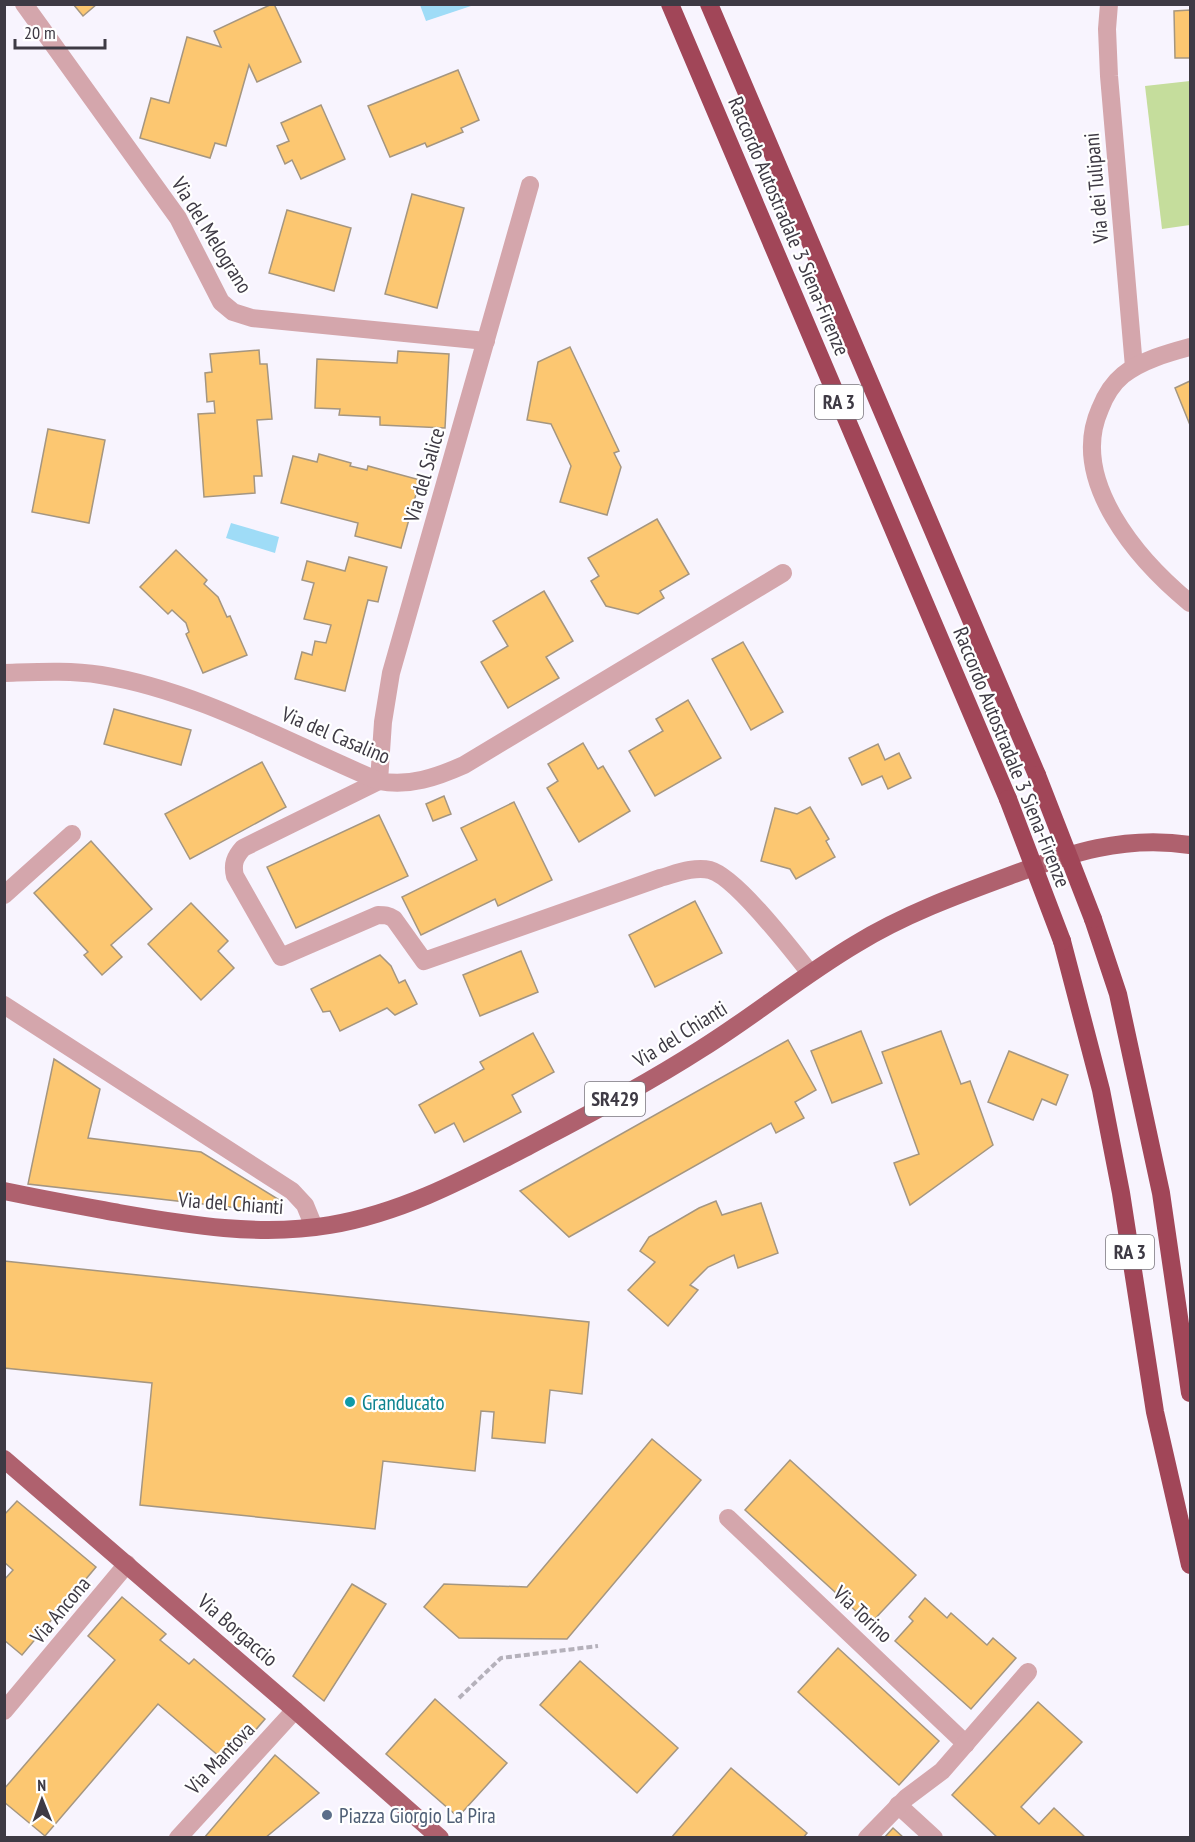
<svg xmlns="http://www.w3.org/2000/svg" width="1195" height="1842" viewBox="0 0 1195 1842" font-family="'PT Sans Narrow',sans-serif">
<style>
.green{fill:#c5dd9c}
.water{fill:#9fdcf7}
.building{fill:#fcc771;stroke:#a59680;stroke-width:1.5}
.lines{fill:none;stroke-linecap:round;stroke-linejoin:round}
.path{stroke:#b5b1bb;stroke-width:4;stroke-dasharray:6 3;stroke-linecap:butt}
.minor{stroke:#d4a6ac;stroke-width:18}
.major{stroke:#af616e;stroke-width:18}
.highway{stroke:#a14658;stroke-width:18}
.highway-bridge{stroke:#a14658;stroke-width:18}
.culture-dot{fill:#0f9aa8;stroke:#fff;stroke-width:2}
.service-dot{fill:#5c6f8a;stroke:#fff;stroke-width:2}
.labels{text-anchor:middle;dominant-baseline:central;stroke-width:4.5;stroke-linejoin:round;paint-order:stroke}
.shield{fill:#fff;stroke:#78757c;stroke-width:1.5}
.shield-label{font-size:20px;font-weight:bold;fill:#3e3a44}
.street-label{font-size:21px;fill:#3e3a44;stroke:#fff}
.culture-label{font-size:21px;fill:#0d838f;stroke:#fff;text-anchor:start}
.service-label{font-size:21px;fill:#4e5e75;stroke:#fff;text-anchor:start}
</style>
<rect width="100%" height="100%" fill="#f8f4fe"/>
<path class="green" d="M1190 81V225L1162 229 1145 86Z"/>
<g class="water">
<path d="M420 5V4L474 5 426 21Z"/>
<path d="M231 523 279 537 275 553 226 538Z"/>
</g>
<g class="building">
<path d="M73 4H97L83 16Z"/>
<path d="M272 4H274L301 62 257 82 249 65 226 146 215 143 210 158 140 138 151 98 169 103 187 37 221 47 214 31Z"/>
<path d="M1190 10V58H1175L1174 11Z"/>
<path d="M458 70 479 120 461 128 463 132 427 147 425 143 390 157 368 106Z"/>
<path d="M321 105 345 159 301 179 292 160 285 164 277 146 289 141 281 123Z"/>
<path d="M412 194 464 208 437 308 385 294Z"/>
<path d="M287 210 351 228 334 291 269 273Z"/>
<path d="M570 347 619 451 614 453 621 467 607 515 560 502 571 466 551 424 527 420 538 362Z"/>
<path d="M259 350 260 364H267L272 419 257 420 262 476H254L255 493 204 497 198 414 215 413 214 401 207 402 205 373 212 372 210 354Z"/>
<path d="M398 351 449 354 445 428 380 425V417L339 415 340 409 315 408 317 359 397 363Z"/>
<path d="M1190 381V425L1175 388Z"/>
<path d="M48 429 105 440 89 523 32 512Z"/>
<path d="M319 454 351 463 350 466 367 470 368 466 420 480 401 548 355 536 358 523 281 503 293 456 317 462Z"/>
<path d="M657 519 689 574 660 591 664 598 638 614 606 606 591 581 599 576 588 558Z"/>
<path d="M176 550 207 580 204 584 218 597 227 617 230 616 247 655 203 673 186 634 189 632 186 623 172 610 168 614 140 587Z"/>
<path d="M349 557 387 567 378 602 368 600 345 691 295 679 302 652 312 655 315 641 326 643 331 625 304 619 314 583 302 580 307 561 345 571Z"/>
<path d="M544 591 573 641 546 657 559 678 508 708 481 662 508 646 493 621Z"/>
<path d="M743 642 783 712 751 730 712 659Z"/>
<path d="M688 700 721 758 655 796 629 751 663 731 656 719Z"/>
<path d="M114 709 191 730 181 765 104 744Z"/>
<path d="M583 743 598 769 603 766 630 811 579 842 547 788 558 781 548 764Z"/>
<path d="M878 744 885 760 899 753 911 778 888 789 882 776 862 785 849 758Z"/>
<path d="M262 762 286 807 190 859 165 814Z"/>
<path d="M444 796 451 814 433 821 426 804Z"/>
<path d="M514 802 552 880 498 906 495 899 421 935 402 897 477 860 461 828Z"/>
<path d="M810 807 829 839 826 841 835 857 796 879 790 869 761 861 775 808 797 814Z"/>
<path d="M379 815 408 876 296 928 267 867Z"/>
<path d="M91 841 152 909 111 945 122 957 102 975 84 955 88 952 34 893Z"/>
<path d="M695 901 722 953 655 987 629 935Z"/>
<path d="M191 903 228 941 218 951 234 968 201 1000 148 944Z"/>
<path d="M521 951 538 992 480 1016 463 975Z"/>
<path d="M380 955 391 966 399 983 405 980 417 1004 395 1015 387 1008 340 1031 330 1011 323 1012 311 989Z"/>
<path d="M861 1031 882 1083 832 1103 811 1051Z"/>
<path d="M941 1031 961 1084 970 1081 993 1145 910 1205 894 1163 919 1154 882 1052Z"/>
<path d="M533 1033 554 1072 512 1095 521 1112 464 1142 454 1123 435 1133 419 1105 484 1069 480 1062Z"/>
<path d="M788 1040 816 1090 795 1102 804 1118 776 1133 771 1123 569 1237 520 1191Z"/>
<path d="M1009 1051 1068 1075 1056 1105 1042 1099 1033 1120 988 1102Z"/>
<path d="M54 1059 100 1089 88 1138 201 1152 281 1201 282 1213 28 1184Z"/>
<path d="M716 1201 722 1215 761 1203 778 1253 738 1268 734 1255 708 1267 690 1285 698 1290 668 1326 628 1290 655 1262 640 1251 649 1237 699 1208Z"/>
<path d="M4 1261 589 1322 582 1394 550 1390 545 1443 492 1438 494 1412 481 1411 475 1471 383 1461 375 1529 140 1505 152 1383 4 1368Z"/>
<path d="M652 1439 701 1480 567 1639 459 1638 424 1607 444 1584 527 1587Z"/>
<path d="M790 1460 916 1575 870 1624 745 1510Z"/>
<path d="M17 1501 96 1567 22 1655 4 1640V1580L13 1570 4 1562V1515Z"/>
<path d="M352 1584 386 1604 324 1701 293 1676Z"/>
<path d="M122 1597 166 1634 160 1640 189 1664 194 1659 265 1719 227 1763 158 1704 45 1836 4 1802V1789L115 1660 88 1636Z"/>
<path d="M925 1598 947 1618 951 1613 987 1645 993 1638 1016 1658 971 1709 895 1641 913 1621 909 1617Z"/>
<path d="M838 1648 939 1741 899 1785 798 1692Z"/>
<path d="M580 1661 678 1748 637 1793 540 1705Z"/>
<path d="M435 1699 507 1763 458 1817 386 1754Z"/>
<path d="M1038 1702 1082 1742 1021 1807 1039 1824 1054 1808 1086 1838H998L952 1795Z"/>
<path d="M275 1755 319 1793 265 1838H204Z"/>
<path d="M731 1768 807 1833 803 1838H671Z"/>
<path d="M893 1828 904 1838H884Z"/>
</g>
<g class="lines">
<path class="path" d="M459 1698 501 1658 598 1646"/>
<g class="minor">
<path d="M24 4 178 218 221 302 233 312 252 318 486 341"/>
<path d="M1109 4 1107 29 1109 76 1134 367"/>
<path d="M530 185 391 673 383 722 379 781 243 848C235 857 232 864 235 876L281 957 378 915C385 915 388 915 394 919L424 961 660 878C675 874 694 866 710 870 736 877 791 949 810 973"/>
<path d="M1190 347C1168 353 1142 360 1123 375 1112 384 1105 396 1100 409 1068 481 1139 561 1190 603"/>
<path d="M4 673C37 672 69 670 101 675 199 691 288 743 379 781 409 787 437 777 464 765L783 573"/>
<path d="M4 895 72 834"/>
<path d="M4 1005 292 1191 305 1205 314 1227"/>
<path d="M728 1518 966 1744"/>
<path d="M4 1711 127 1564"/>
<path d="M898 1805 934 1838"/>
<path d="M178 1838 295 1710"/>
<path d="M867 1838 906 1798 942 1771 1028 1672"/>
</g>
<g class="major">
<path d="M4 1191C42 1199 81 1206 119 1213 188 1225 260 1237 330 1225 401 1213 463 1180 527 1147 585 1116 645 1085 701 1049 754 1016 802 976 856 944 903 915 957 895 1009 876 1070 853 1124 835 1190 845"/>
<path d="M4 1459 295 1710 440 1838"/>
</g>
<g class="highway">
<path d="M670 4 1008 799"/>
<path d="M709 4 1037 775"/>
<path d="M1093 919 1118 994 1161 1193 1190 1393"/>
<path d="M1062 941 1101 1090 1121 1193 1155 1412 1190 1565"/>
</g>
<g class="highway-bridge">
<path d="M1037 775 1093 919"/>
<path d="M1008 799 1062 941"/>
</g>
</g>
<circle class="culture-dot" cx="350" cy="1402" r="6"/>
<circle class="service-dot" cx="327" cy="1815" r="6"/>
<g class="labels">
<g class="shield">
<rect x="815" y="385" width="48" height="34" rx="4.5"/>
<rect x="585" y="1082" width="60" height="34" rx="4.5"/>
<rect x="1106" y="1235" width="48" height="34" rx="4.5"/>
</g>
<g class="shield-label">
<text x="839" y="402">RA 3</text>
<text x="615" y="1099">SR429</text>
<text x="1130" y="1252">RA 3</text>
</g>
<g class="street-label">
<text transform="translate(1096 188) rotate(-95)">Via dei Tulipani</text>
<text transform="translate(789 226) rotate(67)">Raccordo Autostradale 3 Siena-Firenze</text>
<text transform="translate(212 235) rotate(58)">Via del Melograno</text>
<text transform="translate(424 475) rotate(-74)">Via del Salice</text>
<text transform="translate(336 735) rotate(23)">Via del Casalino</text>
<text transform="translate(1012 757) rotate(68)">Raccordo Autostradale 3 Siena-Firenze</text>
<text transform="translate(680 1034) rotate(-32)">Via del Chianti</text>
<text transform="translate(231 1203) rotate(4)">Via del Chianti</text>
<text transform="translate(60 1610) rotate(-50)">Via Ancona</text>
<text transform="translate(863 1614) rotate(43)">Via Torino</text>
<text transform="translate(238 1630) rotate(41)">Via Borgaccio</text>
<text transform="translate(220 1758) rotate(-47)">Via Mantova</text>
</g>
<g class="culture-label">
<text x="362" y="1402">Granducato</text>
</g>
<g class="service-label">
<text x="339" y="1815">Piazza Giorgio La Pira</text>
</g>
</g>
<rect width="1195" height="1842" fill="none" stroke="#3e3a44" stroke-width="12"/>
<g transform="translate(42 1800) rotate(359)" stroke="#ffffff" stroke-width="4.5" paint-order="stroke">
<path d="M0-4.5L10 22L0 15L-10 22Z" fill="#3e3a44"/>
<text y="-9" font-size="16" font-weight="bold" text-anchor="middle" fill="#3e3a44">N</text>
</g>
<path d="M15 39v9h90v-9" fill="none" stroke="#3e3a44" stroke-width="3"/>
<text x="24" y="39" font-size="18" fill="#3e3a44" stroke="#ffffff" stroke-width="4.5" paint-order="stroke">20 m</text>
</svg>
